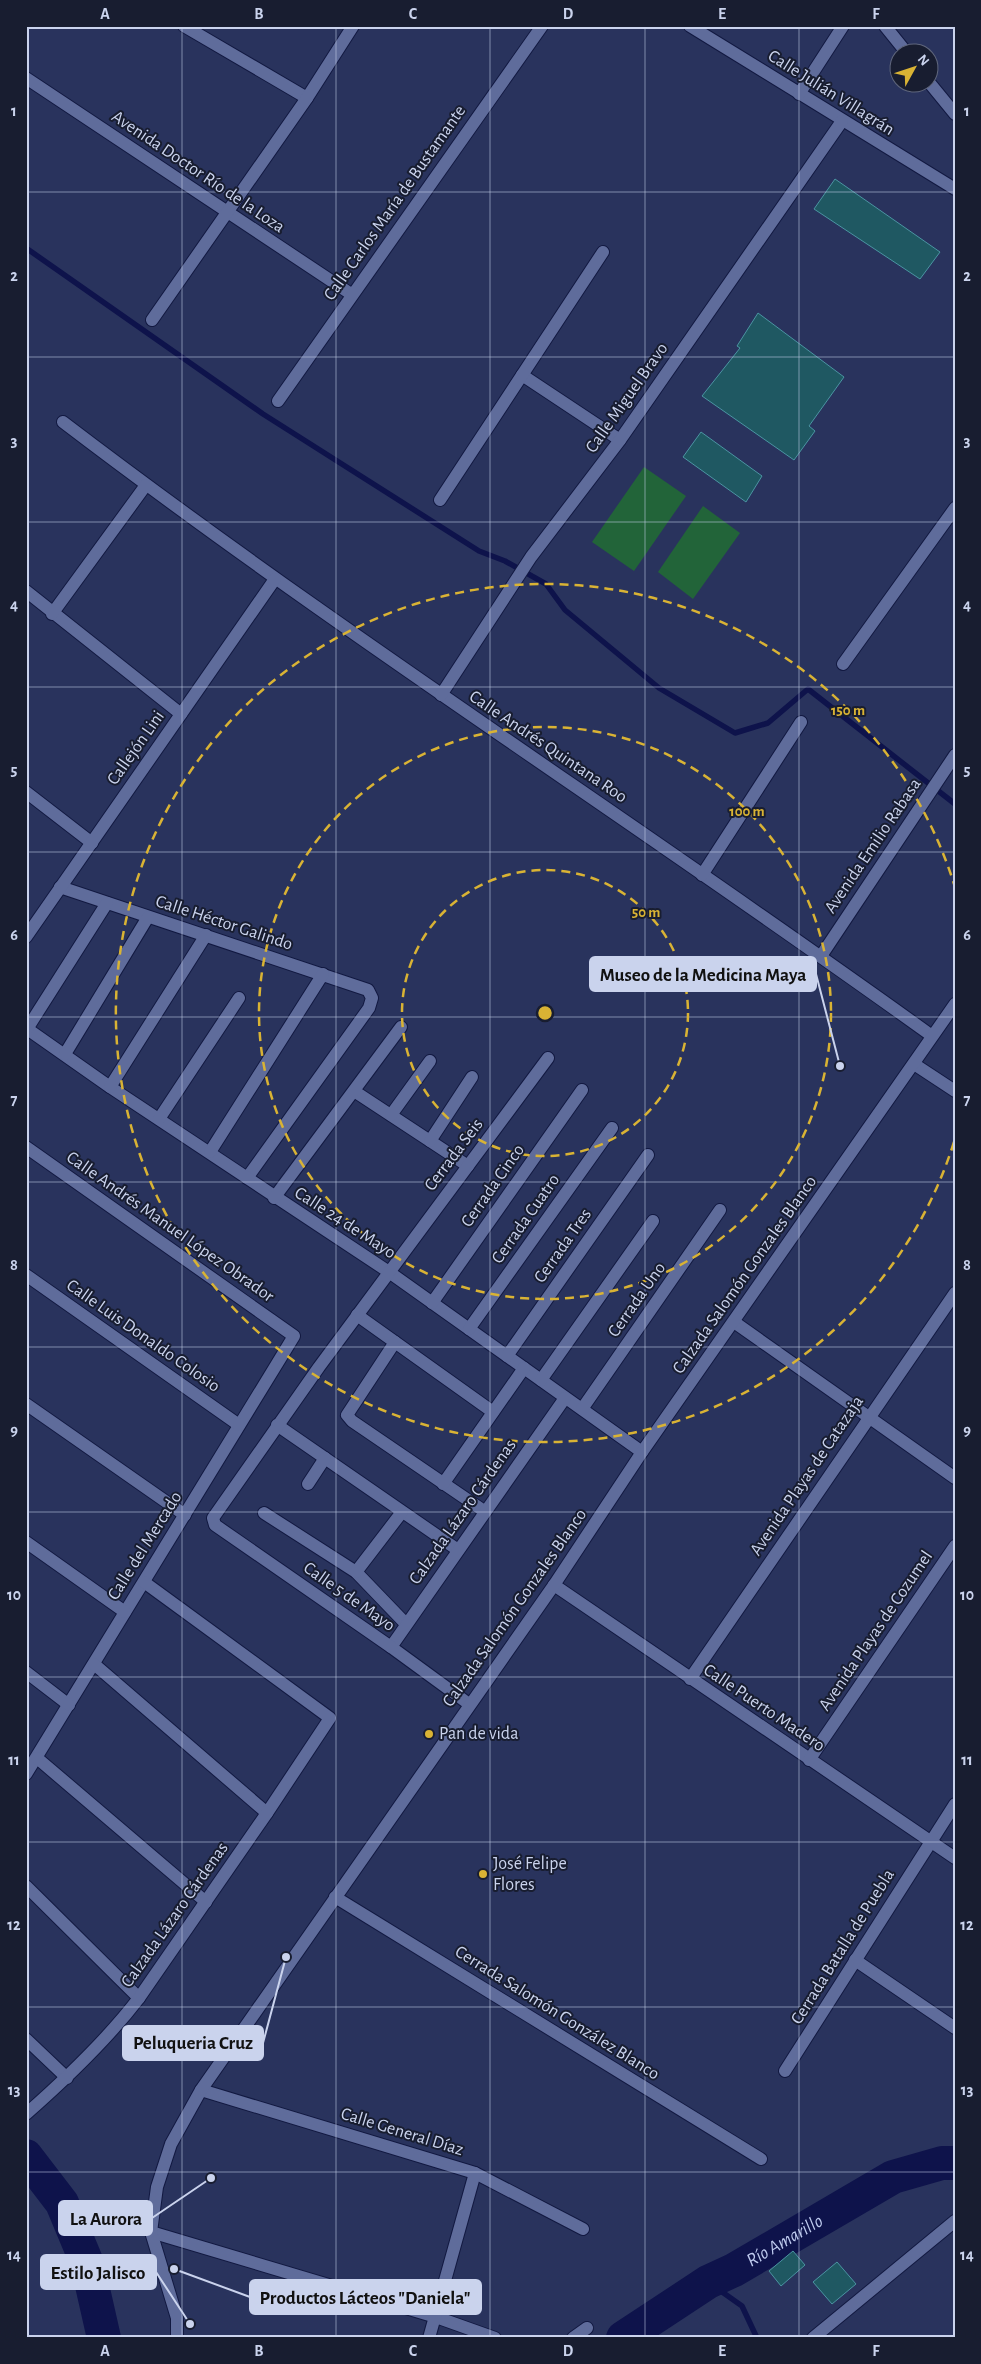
<svg xmlns="http://www.w3.org/2000/svg" width="981" height="2364" viewBox="0 0 981 2364" font-family="'Alegreya Sans',sans-serif">
<style>
.green{fill:#226439}
.lines{fill:none;stroke-linecap:round;stroke-linejoin:round}
.stream{stroke:#0e134b;stroke-width:5.5}
.river{stroke:#0e134b;stroke-width:34}
.building{fill:#1f5862;stroke:#4b94a2}
.minor-casing{stroke:#121941;stroke-width:14}
.tertiary-casing{stroke:#121941;stroke-width:14}
.minor{stroke:#5f6c9b;stroke-width:12}
.tertiary{stroke:#5f6c9b;stroke-width:12}
.grid{fill:none;stroke:#cad3ed;stroke-width:1;stroke-opacity:0.55}
.ring{fill:none;stroke:#d9b334;stroke-width:2.5;stroke-dasharray:9 6}
.poi-dot{fill:#d9b334;stroke:#181d30;stroke-width:2}
.labels{text-anchor:middle;dominant-baseline:central;stroke-width:4;stroke-linejoin:round;paint-order:stroke}
.street-label{font-size:18px;fill:#cad3ed;stroke:#181d30}
.poi-label{font-size:18px;fill:#cad3ed;stroke:#181d30;text-anchor:start}
.water-label{font-size:19px;font-style:italic;fill:#bfcbef;stroke:#181d30}
.centre{fill:#d9b334;stroke:#181d30;stroke-width:2.5}
.ring-label{font-size:15px;text-anchor:middle;font-weight:bold;fill:#d9b334;stroke:#181d30;stroke-width:4;stroke-linejoin:round;paint-order:stroke}
.leader{fill:none;stroke:#cad3ed;stroke-width:2}
.callout-dot{fill:#cad3ed;stroke:#181d30;stroke-width:2}
.callout{fill:#cad3ed;stroke:#cad3ed;stroke-width:2}
.callout-label{font-size:19px;text-anchor:middle;font-weight:bold;fill:#111}
.neatline{fill:none;stroke:#cad3ed;stroke-width:2}
.grid-label{font-size:16px;text-anchor:middle;font-weight:bold;fill:#cad3ed}
</style>
<rect width="100%" height="100%" fill="#29335d"/>
<g class="green">
<path d="M644 467 686 496 634 571 592 542Z"/>
<path d="M703 506 740 533 693 599 658 572Z"/>
</g>
<g class="lines">
<g class="stream">
<path d="M26 248 263 414 479 551 505 561 546 584 565 610 659 688 735 733 768 723 808 689 955 804"/>
<path d="M708 2282 742 2306 757 2338"/>
</g>
<g class="river">
<path d="M26 2156 62 2203 87 2263 104 2338"/>
<path id="s1" d="M623 2338 708 2282 734 2270 893 2177 942 2163H955"/>
</g>
</g>
<g class="building">
<path d="M835 179 940 252 920 279 814 209Z"/>
<path d="M758 313 844 377 809 426 815 431 794 460 702 396 740 348 737 346Z"/>
<path d="M701 432 762 476 746 502 683 457Z"/>
<path d="M793 2251 805 2265 781 2286 769 2271Z"/>
<path d="M837 2262 856 2284 832 2304 813 2282Z"/>
</g>
<g class="lines">
<g class="minor-casing">
<g id="minor">
<path d="M184 26 307 98"/>
<path d="M690 26 955 189"/>
<path d="M885 26 906 52"/>
<path d="M26 78 351 294"/>
<path d="M928 81 955 114"/>
<path d="M799 94 843 26"/>
<path d="M152 320 307 98 353 26"/>
<path d="M522 375 620 440"/>
<path d="M278 401 542 26"/>
<path d="M63 422C345 637 644 828 932 1036"/>
<path d="M440 500 603 252"/>
<path d="M26 591 181 714"/>
<path d="M52 614 146 485"/>
<path d="M843 664 955 508"/>
<path d="M441 695 531 557 620 440 842 121"/>
<path d="M26 792 92 843"/>
<path d="M702 875 801 722"/>
<path d="M60 887 368 990 372 998 369 1008 247 1178"/>
<path d="M26 937 275 579"/>
<path d="M821 956 955 755"/>
<path d="M26 1028 110 1087 389 1272 642 1452"/>
<path d="M27 1029 107 903"/>
<path d="M65 1054 148 917"/>
<path d="M914 1064 955 1091"/>
<path d="M110 1087 206 935"/>
<path d="M354 1091 468 1166"/>
<path d="M391 1115 430 1061"/>
<path d="M159 1119 239 998"/>
<path d="M430 1141 472 1077"/>
<path d="M26 1147 294 1336 26 1774"/>
<path d="M210 1152 323 974"/>
<path d="M274 1198 401 1027"/>
<path d="M26 1275 239 1425"/>
<path d="M432 1303 582 1090"/>
<path d="M357 1315 493 1412"/>
<path d="M734 1322 955 1478"/>
<path d="M469 1329 612 1128"/>
<path d="M395 1342 347 1415 352 1421 484 1511"/>
<path d="M507 1356 648 1155"/>
<path d="M541 1380 653 1221"/>
<path d="M26 1404 185 1515"/>
<path d="M582 1409 720 1210"/>
<path d="M277 1425 458 1550"/>
<path d="M308 1484 325 1458"/>
<path d="M443 1484 524 1368"/>
<path d="M264 1513 356 1572 406 1624"/>
<path d="M26 1542 125 1612"/>
<path d="M356 1572 402 1512"/>
<path d="M554 1585 955 1858"/>
<path d="M391 1647 565 1398"/>
<path d="M94 1664 267 1813"/>
<path d="M26 1672 69 1705"/>
<path d="M690 1679 955 1293"/>
<path d="M469 1704 391 1647 215 1525 213 1518 319 1367 548 1058"/>
<path d="M37 1758 206 1902"/>
<path d="M809 1760 955 1546"/>
<path d="M26 1886 139 1998"/>
<path d="M335 1897 761 2159"/>
<path d="M855 1960 955 2028"/>
<path d="M26 2039 67 2078"/>
<path d="M785 2071 955 1804"/>
<path d="M201 2090 475 2173 583 2229"/>
<path d="M26 2114C67 2078 106 2041 139 1998L267 1813 330 1718 144 1582"/>
<path d="M151 2232 436 2317 495 2338"/>
<path d="M429 2338 475 2173"/>
<path d="M573 2338 587 2328"/>
<path d="M813 2338 955 2221"/>
</g>
</g>
<g class="tertiary-casing">
<path id="tertiary" d="M177 2338V2318L151 2232 157 2187 171 2144 201 2090 554 1585 642 1452 955 1004"/>
</g>
<use href="#minor" class="minor"/>
<use href="#tertiary" class="tertiary"/>
</g>
<path class="grid" d="M182 26V2338M336 26V2338M490 26V2338M645 26V2338M799 26V2338M26 192H955M26 357H955M26 522H955M26 687H955M26 852H955M26 1017H955M26 1182H955M26 1347H955M26 1512H955M26 1677H955M26 1842H955M26 2007H955M26 2172H955"/>
<g class="ring">
<circle cx="545" cy="1013" r="143"/>
<circle cx="545" cy="1013" r="286"/>
<path d="M954 1142A429 429 0 1 1 954 884"/>
</g>
<g class="poi-dot">
<circle cx="429" cy="1734" r="5"/>
<circle cx="483" cy="1874" r="5"/>
</g>
<g class="labels">
<g class="street-label">
<text transform="translate(831 93) rotate(32)">Calle Julián Villagrán</text>
<text transform="translate(198 172) rotate(34)">Avenida Doctor Río de la Loza</text>
<text transform="translate(395 203) rotate(-55)">Calle Carlos María de Bustamante</text>
<text transform="translate(627 398) rotate(-55)">Calle Miguel Bravo</text>
<text transform="translate(548 747) rotate(34)">Calle Andrés Quintana Roo</text>
<text transform="translate(136 748) rotate(-55)">Callejón Lini</text>
<text transform="translate(873 846) rotate(-56)">Avenida Emilio Rabasa</text>
<text transform="translate(224 923) rotate(18)">Calle Héctor Galindo</text>
<text transform="translate(454 1155) rotate(-53)">Cerrada Seis</text>
<text transform="translate(493 1186) rotate(-55)">Cerrada Cinco</text>
<text transform="translate(526 1219) rotate(-55)">Cerrada Cuatro</text>
<text transform="translate(345 1223) rotate(33)">Calle 24 de Mayo</text>
<text transform="translate(170 1227) rotate(35)">Calle Andrés Manuel López Obrador</text>
<text transform="translate(563 1246) rotate(-55)">Cerrada Tres</text>
<text transform="translate(745 1275) rotate(-55)">Calzada Salomón Gonzales Blanco</text>
<text transform="translate(637 1300) rotate(-55)">Cerrada Uno</text>
<text transform="translate(143 1336) rotate(35)">Calle Luis Donaldo Colosio</text>
<text transform="translate(807 1476) rotate(-56)">Avenida Playas de Catazaja</text>
<text transform="translate(463 1512) rotate(-55)">Calzada Lázaro Cárdenas</text>
<text transform="translate(145 1546) rotate(-58)">Calle del Mercado</text>
<text transform="translate(349 1597) rotate(35)">Calle 5 de Mayo</text>
<text transform="translate(515 1608) rotate(-55)">Calzada Salomón Gonzales Blanco</text>
<text transform="translate(876 1631) rotate(-56)">Avenida Playas de Cozumel</text>
<text transform="translate(764 1708) rotate(34)">Calle Puerto Madero</text>
<text transform="translate(175 1915) rotate(-55)">Calzada Lázaro Cárdenas</text>
<text transform="translate(843 1947) rotate(-58)">Cerrada Batalla de Puebla</text>
<text transform="translate(557 2013) rotate(32)">Cerrada Salomón González Blanco</text>
<text transform="translate(402 2132) rotate(17)">Calle General Díaz</text>
</g>
<g class="poi-label">
<text x="439" y="1734">Pan de vida</text>
<text x="493" y="1864">José Felipe<tspan x="493" dy="21">Flores</tspan></text>
</g>
<g class="water-label">
<text stroke="none"><textPath href="#s1" startOffset="189">Río Amarillo</textPath></text>
</g>
</g>
<circle cx="545" cy="1013" r="8" class="centre"/>
<g class="ring-label">
<text x="848" y="715">150 m</text>
<text x="747" y="816">100 m</text>
<text x="646" y="917">50 m</text>
</g>
<path class="leader" d="M840 1066L816 974M286 1957L263 2043M211 2178L152 2218M190 2324L156 2272M174 2269L250 2297"/>
<g class="callout-dot">
<circle cx="840" cy="1066" r="5"/>
<circle cx="286" cy="1957" r="5"/>
<circle cx="211" cy="2178" r="5"/>
<circle cx="190" cy="2324" r="5"/>
<circle cx="174" cy="2269" r="5"/>
</g>
<g class="callout">
<rect x="590" y="957" width="226" height="34" rx="5"/>
<rect x="123" y="2026" width="140" height="34" rx="5"/>
<rect x="59" y="2201" width="93" height="34" rx="5"/>
<rect x="41" y="2255" width="115" height="34" rx="5"/>
<rect x="250" y="2280" width="231" height="34" rx="5"/>
</g>
<g class="callout-label">
<text x="703" y="981">Museo de la Medicina Maya</text>
<text x="193" y="2049">Peluqueria Cruz</text>
<text x="106" y="2225">La Aurora</text>
<text x="98" y="2279">Estilo Jalisco</text>
<text x="365" y="2304">Productos Lácteos "Daniela"</text>
</g>
<rect width="981" height="2364" fill="none" stroke="#181d30" stroke-width="55"/>
<g transform="translate(914 68) rotate(50)"><circle r="24" fill="#181d30" stroke="#5f667c"/>
<path d="M0-4L9 19L0 12L-9 19Z" fill="#d9b334"/>
<text y="-8" font-size="14" font-weight="bold" text-anchor="middle" fill="#cad3ed">N</text>
</g>
<rect x="28" y="28" width="926" height="2308" class="neatline"/>
<g class="grid-label">
<text x="105" y="19">A</text>
<text x="259" y="19">B</text>
<text x="413" y="19">C</text>
<text x="568" y="19">D</text>
<text x="722" y="19">E</text>
<text x="876" y="19">F</text>
<text x="14" y="116">1</text>
<text x="967" y="116">1</text>
<text x="14" y="281">2</text>
<text x="967" y="281">2</text>
<text x="14" y="446">3</text>
<text x="967" y="446">3</text>
<text x="14" y="610">4</text>
<text x="967" y="610">4</text>
<text x="14" y="775">5</text>
<text x="967" y="775">5</text>
<text x="14" y="940">6</text>
<text x="967" y="940">6</text>
<text x="14" y="1105">7</text>
<text x="967" y="1105">7</text>
<text x="14" y="1270">8</text>
<text x="967" y="1270">8</text>
<text x="14" y="1435">9</text>
<text x="967" y="1435">9</text>
<text x="14" y="1600">10</text>
<text x="967" y="1600">10</text>
<text x="14" y="1765">11</text>
<text x="967" y="1765">11</text>
<text x="14" y="1930">12</text>
<text x="967" y="1930">12</text>
<text x="14" y="2095">13</text>
<text x="967" y="2095">13</text>
<text x="14" y="2260">14</text>
<text x="967" y="2260">14</text>
<text x="105" y="2356">A</text>
<text x="259" y="2356">B</text>
<text x="413" y="2356">C</text>
<text x="568" y="2356">D</text>
<text x="722" y="2356">E</text>
<text x="876" y="2356">F</text>
</g>
</svg>
